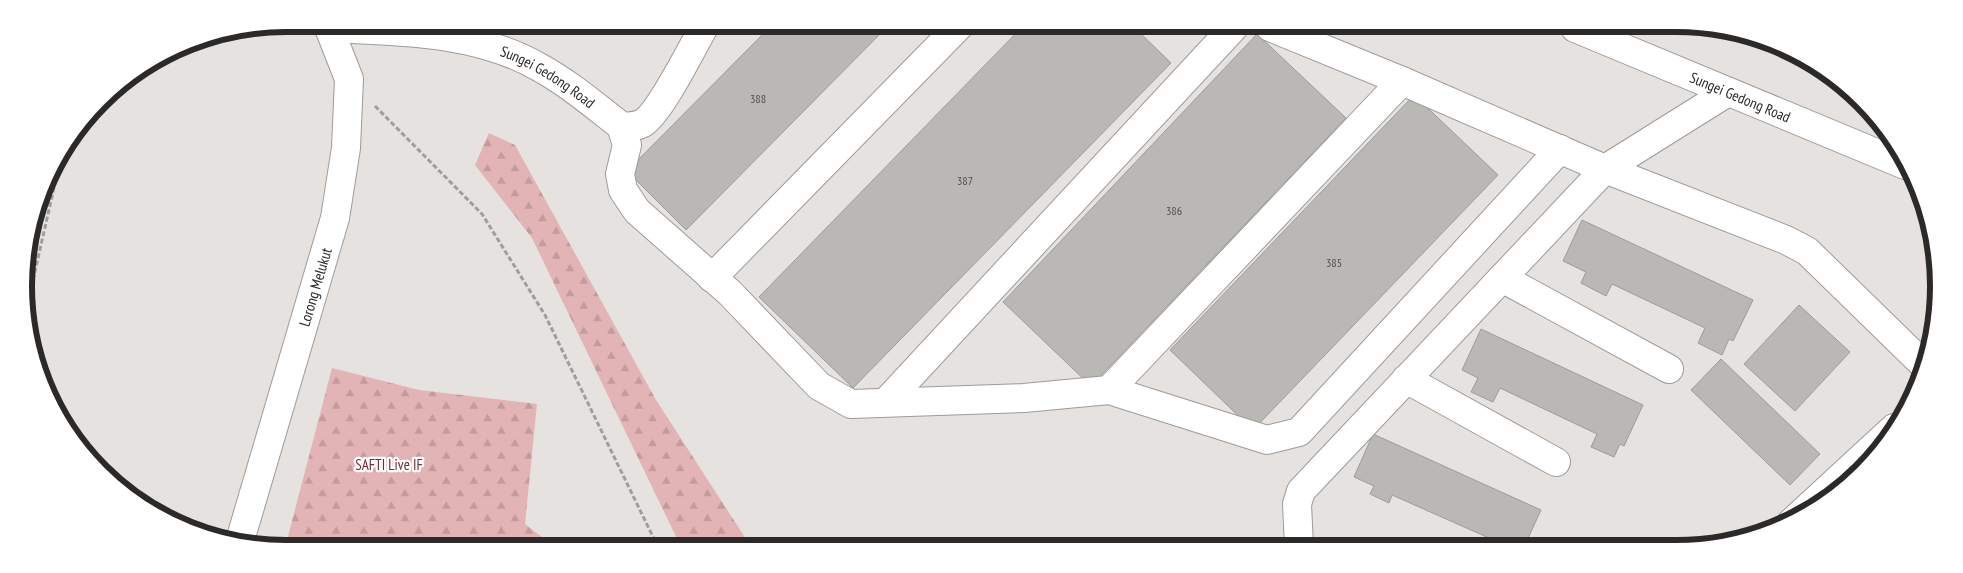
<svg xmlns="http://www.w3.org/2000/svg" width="1963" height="573" viewBox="0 0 1963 573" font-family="'PT Sans Narrow',sans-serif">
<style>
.forest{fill:url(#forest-firs)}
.building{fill:#bab8b5;stroke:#9d9c98}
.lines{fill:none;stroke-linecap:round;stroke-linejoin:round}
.minor-casing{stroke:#9e9b99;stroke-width:30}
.path{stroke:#a09e9c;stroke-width:3;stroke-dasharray:5 2.5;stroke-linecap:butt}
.minor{stroke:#fff;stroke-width:28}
.labels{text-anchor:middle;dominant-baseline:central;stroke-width:4.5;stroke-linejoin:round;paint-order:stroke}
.number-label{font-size:12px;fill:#4f4e4c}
.street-label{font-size:15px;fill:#2b2a29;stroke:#fff}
.park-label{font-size:15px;fill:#742931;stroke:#fff}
.rim{fill:none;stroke:#2b2a29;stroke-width:6}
</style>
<defs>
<pattern id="forest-firs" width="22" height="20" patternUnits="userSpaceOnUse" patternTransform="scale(1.25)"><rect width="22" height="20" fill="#e3b4b5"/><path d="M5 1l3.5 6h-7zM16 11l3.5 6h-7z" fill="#c39b9c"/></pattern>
</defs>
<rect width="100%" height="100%" fill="#e5e2df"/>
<g class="forest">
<path d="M489 133 515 145 656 400 750 545H680L532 238 475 165Z"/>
<path d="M332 368 419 390 537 404 525 524 552 545 286 544Z"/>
</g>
<g class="building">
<path d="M772 25 888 26 686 230 627 171Z"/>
<path d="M1023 26 1134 27 1171 63 853 388 759 297Z"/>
<path d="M1257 34 1346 118 1091 386 1003 302Z"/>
<path d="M1414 95 1498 175 1253 430 1170 350Z"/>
<path d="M1582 220 1753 300 1733 341 1729 339 1722 355 1698 343 1705 328 1612 284 1606 296 1581 283 1586 272 1563 261Z"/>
<path d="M1799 305 1850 352 1795 411 1744 364Z"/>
<path d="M1481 329 1643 405 1624 446 1620 444 1614 457 1591 447 1597 434 1500 388 1493 402 1471 392 1478 378 1462 370Z"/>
<path d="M1721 359 1820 454 1790 485 1691 390Z"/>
<path d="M1373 434 1541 510 1524 547H1485L1489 538 1392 495 1389 503 1370 494 1374 486 1354 477Z"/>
</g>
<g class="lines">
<g class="minor-casing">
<g id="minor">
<path d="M1270 27 1402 81 1605 169 1786 240 1807 251 1925 366"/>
<path id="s1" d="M329 28C398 31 475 31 537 66 567 82 594 105 621 126 629 127 635 127 643 123 660 113 693 46 705 25"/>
<path id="s2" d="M1575 28 1905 165"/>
<path d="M621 126 627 145 620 174 623 190 637 211 730 293 819 386 851 404 1024 398 1109 390 1267 440 1299 432 1560 149"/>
<path d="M712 278 959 26"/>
<path d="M1502 278 1669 369"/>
<path d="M1406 379 1556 462"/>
<path d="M1109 390 1402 81"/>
<path d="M886 402 1234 27"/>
<path d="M1791 523 1894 428"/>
<path id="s3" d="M239 544 335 218 346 148 349 79 329 28 325 24"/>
<path d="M1299 546 1297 504 1301 491 1605 169 1728 92"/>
</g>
</g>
<g class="path">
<path d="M375 106 482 214 545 315 657 545"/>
<path d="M28 302 61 157"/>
</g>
<use href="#minor" class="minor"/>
</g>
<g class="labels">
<g class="number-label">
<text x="758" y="98">388</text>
<text x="965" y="180">387</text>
<text x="1174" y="210">386</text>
<text x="1334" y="262">385</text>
</g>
<g class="street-label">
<text stroke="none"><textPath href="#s1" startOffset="228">Sungei Gedong Road</textPath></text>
<text stroke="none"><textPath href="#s2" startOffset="179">Sungei Gedong Road</textPath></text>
<text stroke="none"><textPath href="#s3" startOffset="268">Lorong Melukut</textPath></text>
</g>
<g class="park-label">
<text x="389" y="464">SAFTI Live IF</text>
</g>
</g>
<path d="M0 0H1963V573H0ZM286 32H1676A254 254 0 0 1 1930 286V286A254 254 0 0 1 1676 540H286A254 254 0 0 1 32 286V286A254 254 0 0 1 286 32Z" fill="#fff" fill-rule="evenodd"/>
<path class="rim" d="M286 32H1676A254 254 0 0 1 1930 286V286A254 254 0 0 1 1676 540H286A254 254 0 0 1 32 286V286A254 254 0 0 1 286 32Z"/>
</svg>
